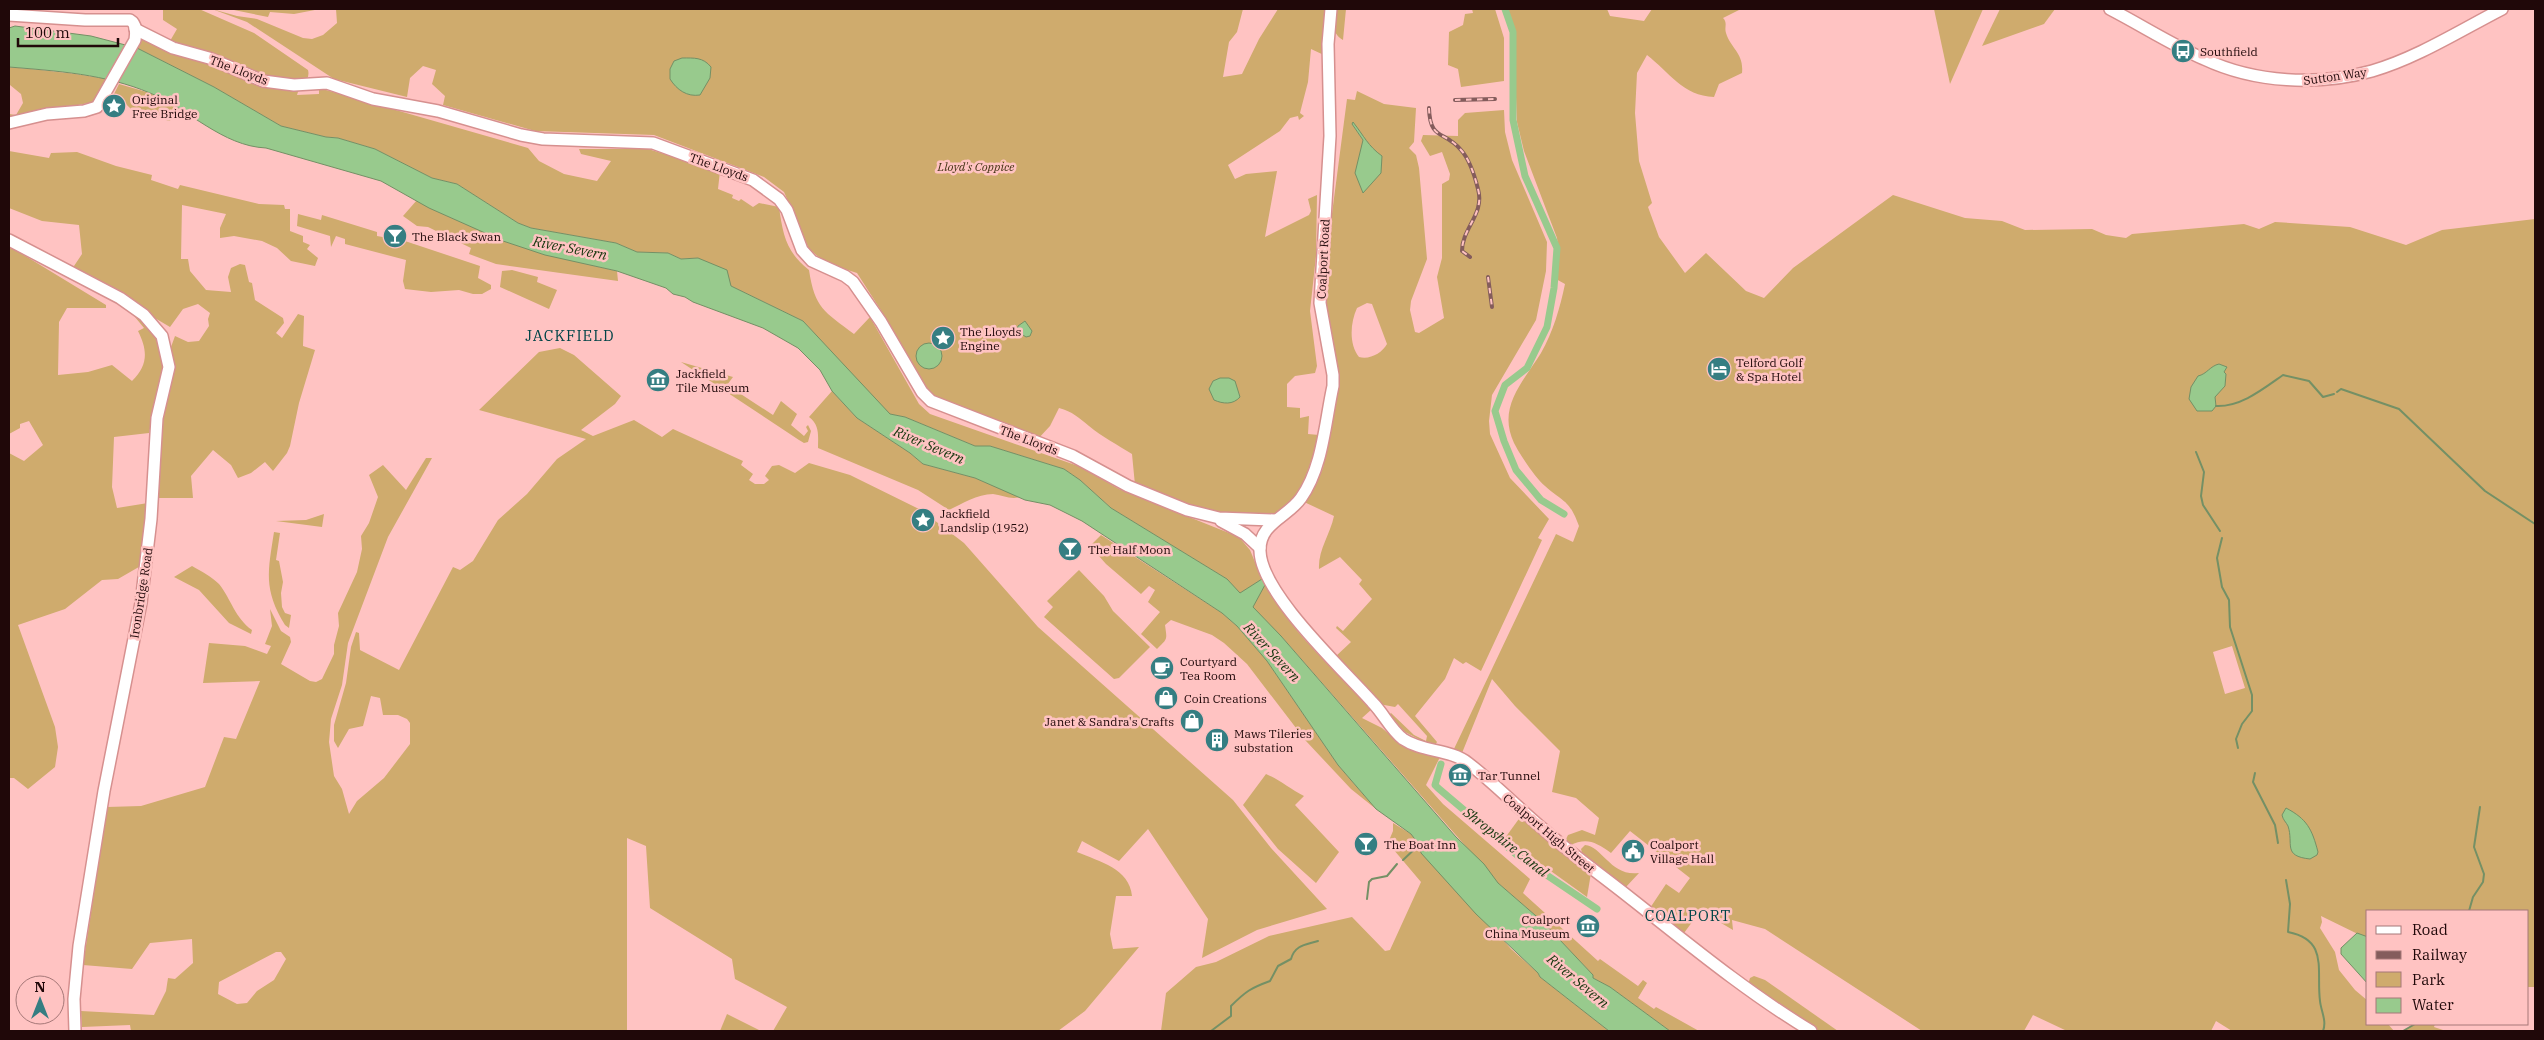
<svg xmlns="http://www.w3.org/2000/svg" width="2544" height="1040" viewBox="0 0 2544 1040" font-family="'IBM Plex Serif',serif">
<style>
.green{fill:#cfab6d;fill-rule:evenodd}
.water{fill:#98ca8d;stroke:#749065}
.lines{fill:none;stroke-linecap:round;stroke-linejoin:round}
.stream{stroke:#749065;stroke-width:2}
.canal{stroke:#98ca8d;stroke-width:7}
.secondary-casing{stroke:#d6908f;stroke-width:14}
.secondary{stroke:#fff;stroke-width:11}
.rail-casing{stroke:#845c5c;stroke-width:4}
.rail{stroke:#ffc3c2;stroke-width:2;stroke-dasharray:5.5;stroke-linecap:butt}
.labels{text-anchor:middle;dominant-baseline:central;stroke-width:5;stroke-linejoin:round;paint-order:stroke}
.poi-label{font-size:12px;fill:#200809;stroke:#ffc3c2;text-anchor:start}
.street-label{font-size:12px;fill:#200809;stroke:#ffc3c2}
.park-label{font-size:12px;font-style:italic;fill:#453415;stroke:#ffc3c2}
.water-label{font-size:14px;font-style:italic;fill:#15360d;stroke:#ffc3c2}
.quarter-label{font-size:15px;letter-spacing:1px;fill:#004447;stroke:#ffc3c2}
</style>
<rect width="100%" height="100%" fill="#ffc3c2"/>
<g class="green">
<path d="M163 9H199L254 33 308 70C311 81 299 85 297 95L319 94V88L528 148 539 161 564 174 597 181 611 161 581 154 579 149H648L720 171 718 189 733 195 732 198 739 201 741 199 753 207 759 203 779 207C783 235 786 252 809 270 815 309 824 311 854 334L870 317 919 404 930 414 1081 467 1119 489 1239 537 1250 550 1262 579 1240 594 1227 579 1111 508 1080 480 1064 469 990 446H975L905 417 888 414 803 321 731 286 728 281 698 258 681 259 668 253 637 252 616 243 531 228 518 223 457 184 432 178 375 149 338 138 326 137 281 126 214 87 137 48 142 39 175 53 170 41 177 29 163 20Z"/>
<path d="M212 9 237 16 257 19 303 38 312 39 323 35 337 23 336 9H1243L1237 32 1229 42 1223 77 1242 74 1259 39 1278 9H1326V56L1311 49 1308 82 1301 109 1300 113 1304 116 1299 120 1298 116 1290 118 1280 131 1228 165 1235 179 1246 174 1277 171 1265 237 1309 215 1311 211 1308 199 1317 195 1316 256 1310 311 1317 366 1315 373 1295 376 1287 384V407L1300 408V418L1309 416 1308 434 1319 435C1311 463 1303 495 1279 514L1214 513 1135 485 1132 454C1118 445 1102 437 1089 426 1078 417 1073 412 1059 408L1050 426 1037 440 932 395 910 364 882 312 857 273 826 263 809 249 784 192 764 177 654 135 535 131 443 105 445 96 432 84 436 70 423 66 410 78 407 97 334 79 247 22Z"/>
<path d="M229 9H320L294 14 270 12 268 17Z"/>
<path d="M1335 9H1346L1343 40C1330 32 1334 22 1335 9Z"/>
<path d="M1472 9H1495L1504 38V81L1461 87 1458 69 1448 65 1449 32 1463 25 1465 14 1473 13Z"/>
<path d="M1506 9H1607L1610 16 1644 21 1652 9H1741L1723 18C1728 23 1724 27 1726 33 1731 49 1744 53 1742 73L1719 84 1714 97C1683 96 1669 72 1647 55L1637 73 1635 113 1639 161 1652 203 1648 207 1659 237 1685 273 1706 253 1746 291 1764 298 1793 268 1893 195 1965 218 2002 221 2025 230 2092 229 2106 235 2126 238 2132 234 2244 224 2259 229 2275 222 2350 227 2406 245 2442 230 2535 219V987H2528V911H2368V939L2321 916 2322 922 2320 928 2335 952 2339 970 2355 990 2368 1001V1024H2388L2394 1031H2232L2216 1021 2211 1031H2067L2033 1015 2024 1031H1922L1765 929 1732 920 1733 930 1716 920 1719 913 1701 910 1684 933 1650 908 1666 884 1679 893 1690 878 1630 831 1611 853C1595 842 1587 837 1569 846L1565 841 1568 835 1582 830 1595 835 1599 818 1576 798 1552 792 1560 751 1515 706 1492 679 1462 753 1453 751 1556 534 1573 542 1579 526C1569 499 1564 503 1545 486 1536 479 1519 453 1514 443 1497 407 1523 382 1541 353 1553 332 1560 308 1565 284L1556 279 1559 254 1557 238 1524 151 1517 122 1513 25ZM2232 646 2245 688 2225 694 2213 652Z"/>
<path d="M1934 9H1983L1950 84Z"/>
<path d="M2000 9H2055L2044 24 1982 46Z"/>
<path d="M9 67C42 70 74 73 107 79L94 102 9 118V114L16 115 23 103 21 94 10 85Z"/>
<path d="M119 84 150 93 175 107 170 121 135 113 126 104H123L122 112 118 108 113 96Z"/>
<path d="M1357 91 1384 104 1416 108 1414 142 1409 148 1416 155 1419 168 1427 259 1411 301 1410 310 1415 332 1419 333 1444 318 1437 277 1442 258V184L1449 180 1450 174 1442 152 1430 156 1421 141 1423 135 1458 136V120L1465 113 1504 110 1505 132 1512 160 1547 242 1546 271 1536 320 1492 395 1489 421 1490 434 1510 478 1549 519 1538 538 1542 540 1481 671 1466 662 1463 664 1454 658 1445 679 1415 716 1437 742 1434 747 1405 732 1389 715 1391 713 1414 735 1426 741 1427 736 1398 704 1395 707 1379 704 1335 657 1351 642 1336 628 1337 626 1343 631 1372 599 1359 584 1362 580 1340 557 1319 569C1318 550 1330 535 1334 516L1302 501 1316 484 1323 468 1335 388 1325 317 1328 244 1347 99 1355 100ZM1352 124C1363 135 1369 147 1382 157L1367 188 1362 191 1363 140ZM1367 303 1372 304 1387 344C1382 353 1370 360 1359 357 1349 345 1350 323 1357 308Z"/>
<path d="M9 151 49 158 51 153 77 152 116 166 152 175 151 180 178 189 180 185 259 204 284 205 285 209H290V231L303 236V242L310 245 307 249 318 258 315 266 291 261 277 248 262 241 234 236 220 238V228L226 214 182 205 181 259H188L190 271 206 290 231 292 228 277 231 268 240 264 245 265 249 282 252 283 255 300 283 318 284 323 276 333 282 338 298 314 304 316 303 346 315 350 299 403 290 446 287 453 273 471 265 462 251 473 238 478 231 465 213 450 191 476 193 498H157L160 437 173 368 171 347 175 336 188 342 199 341 209 326 208 319 210 313 198 304 183 309 170 327 72 269 82 254 79 225 42 221 9 208Z"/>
<path d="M417 200C438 213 460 221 483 231 527 249 571 261 617 271L618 281 496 264 469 254 471 248 428 227 417 226 403 216Z"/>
<path d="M298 214 321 220 322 215 377 232V236L405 241 480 266 478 278 491 285V289L482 294H473L459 290 431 292 405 289 403 281 406 260 345 244V239L336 236 331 247 330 236 297 226Z"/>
<path d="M9 246 106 305V308H67L59 322 58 375 88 372 112 365 132 381C148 365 148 351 138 331L144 328 126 306 156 332 164 364 149 433 114 437 112 487 117 508 148 503 144 564 118 579 102 580 65 609 18 625 55 727 58 747 55 767 28 789 14 778H9V453L24 461 43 445 29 421 20 424V428L9 434Z"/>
<path d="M512 270 538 277 537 282 557 290 549 309 500 287 502 271Z"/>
<path d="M560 348 574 355 621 396 615 404 581 430 593 436 634 420 662 437 673 429 743 461 741 465 753 474 749 480 755 484H764L769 480 765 476 772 466 779 465 795 473 809 463 850 475 921 510 964 543 1038 627 1233 800 1271 848 1327 909 1257 930 1202 958 1208 919 1148 829 1119 861 1082 841 1077 852C1100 862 1129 868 1132 896H1116L1110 934 1113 949 1139 947 1085 1011 1058 1031H773L787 1007 735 979 732 959 650 908 646 846 627 838V1031H131L130 1025 82 1027 81 1011 154 1015 166 991 168 978 175 979 193 963 192 939 150 943 132 969 83 965 107 807 141 806 205 787 224 737 236 739 260 681 203 683 209 643 245 646 267 654 271 646 265 644 272 626 270 609 281 631 290 637 291 642 281 664 310 681 316 682 322 679 334 654V645L339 626 338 613 357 572 362 549 361 536 369 523 378 497 369 475 383 465 406 490 426 458H432L388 537 348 643 342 685 331 719 329 742 334 776 342 789 349 814 357 801 384 778 410 744V723L407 719 398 715H383L380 698 371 696 363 726 349 729 338 748 334 741V725L346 683 351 647 356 632 359 633 360 650 399 670 453 567 460 570 473 561 498 520 527 494 557 459 586 439 479 410 539 352ZM276 952H281L286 959 274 980 257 991 247 1003 237 1004 218 994 219 982Z"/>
<path d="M681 362 733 377 727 385 773 415 781 401 797 414 791 425 804 436 808 431 806 427 808 425 811 431 808 442 804 443 799 440Z"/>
<path d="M832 391 857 418 910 453 923 464 975 478 1020 497C1011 500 1002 495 993 494 977 494 962 504 949 510L918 490 818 448C818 436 820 425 809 417Z"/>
<path d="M324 514 322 527 276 521 306 520Z"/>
<path d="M274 532 280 533 276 560 279 561 283 582 281 593 282 607 285 613 291 615 289 628 285 625C263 589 268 571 274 532Z"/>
<path d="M1101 535 1222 613 1237 626 1267 661 1338 765 1376 809 1351 789 1306 741 1247 664 1224 643 1212 635 1171 620 1165 625C1167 640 1168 638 1157 649L1141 634 1160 612 1148 602 1155 590 1149 586 1141 594 1106 564 1090 546Z"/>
<path d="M192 566C201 571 212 577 219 584 231 599 235 618 252 630L251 634 229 623 199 590 174 577Z"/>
<path d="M1079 570 1104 596 1113 611 1150 647 1119 678 1114 679 1044 617 1053 607 1047 601Z"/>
<path d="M1266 583C1289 632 1335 669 1372 709L1362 718 1382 728 1398 742 1440 757 1426 785 1443 804 1530 879 1523 893 1598 961 1600 959 1638 986 1643 980 1647 983 1638 998 1654 1009 1656 1007 1699 1031H1670L1610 987 1593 978V975L1543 922 1498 883 1281 636 1252 607Z"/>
<path d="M1266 774C1280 780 1290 789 1304 796L1295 805 1339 852 1316 883 1278 849 1243 805Z"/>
<path d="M1521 816 1591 873 1587 897 1505 838Z"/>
<path d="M1393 823 1411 834 1511 949 1538 973 1540 977 1609 1031H1161L1166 993 1196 967 1216 962 1269 936 1352 917 1385 951 1390 950 1421 882 1388 843 1393 831Z"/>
<path d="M1585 845C1602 846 1611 877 1639 873L1625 888 1583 856 1581 849Z"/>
<path d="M1754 976 1765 980 1838 1031H1816L1748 985 1750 978Z"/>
<path d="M727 1014 761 1031H720Z"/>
<path d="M2415 1024H2435L2434 1027 2446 1031H2403Z"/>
</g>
<g class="water">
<path d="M15 26 91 36 137 48 214 87 281 126 326 137 338 138 375 149 432 178 457 184 518 223 531 228 616 243 637 252 668 253 681 259 698 258 727 270 731 286 803 321 890 414 905 417 975 446H990L1064 469 1080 480 1111 508 1227 579 1240 593 1262 579 1266 583 1253 607 1281 636 1456 837 1484 864 1498 883 1543 922 1593 975V978L1610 987 1670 1031H1609L1540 977 1538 973 1476 914 1421 853 1420 846 1411 834 1376 809 1338 765 1267 661 1237 626 1222 613 1082 521 1050 505 1025 500 975 478 923 464 910 453 857 418 832 391 820 370 798 348 763 328 693 302 685 297 673 294 666 288 617 271 545 255 503 241 429 208 381 181 266 148C222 146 189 109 150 93 105 74 57 71 9 67V28Z"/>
<path d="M682 58C694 58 703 57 711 67L710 78 700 95C687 97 677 90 670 79V69L674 61Z"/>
<path d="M1353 122C1364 136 1368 146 1382 156L1381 173 1363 193 1355 173 1363 140 1352 124Z"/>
<path d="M1025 321 1032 331 1030 336 1026 337 1017 331 1018 326Z"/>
<circle cx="929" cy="356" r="13"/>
<path d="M2219 364 2227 367 2224 372 2226 374 2225 386 2215 397 2216 406 2212 411H2197L2189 399 2191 387 2198 376C2207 374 2210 366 2219 364Z"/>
<path d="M1220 378H1229L1235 381 1240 397C1233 405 1223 404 1214 400L1209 389 1213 381Z"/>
<path d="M2286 808C2307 819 2312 829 2318 852L2317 855 2310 859C2282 856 2294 844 2288 826 2286 822 2283 820 2282 815Z"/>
<path d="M2357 933 2368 937V984L2341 954V948Z"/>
</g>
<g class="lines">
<g class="stream">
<path d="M2337 392 2341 389 2399 409 2485 491 2535 524"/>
<path d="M2216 406C2241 407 2263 389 2283 375L2309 381 2323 397 2334 394"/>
<path d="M2196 452 2204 472 2201 496 2203 505 2220 531"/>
<path d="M2222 538 2217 558 2222 587 2229 600 2230 627 2252 695V711L2242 724 2236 739 2238 748"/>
<path d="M2255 773 2253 782 2275 825 2278 843"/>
<path d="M1403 860 1420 844"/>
<path d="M2286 880 2290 904 2288 932C2329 940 2316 970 2320 1001 2321 1011 2327 1021 2323 1031"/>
<path d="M1367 899 1369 882 1372 879 1387 876 1397 864"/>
<path d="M2469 911 2473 897 2483 882 2484 874 2474 847 2480 807"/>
<path d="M1211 1031 1231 1016V1006C1246 991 1251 988 1270 981L1278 966 1291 959C1295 945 1305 945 1318 941"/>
<path d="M2403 1031 2415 1024"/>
</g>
<g class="canal">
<path d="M1505 9 1513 32V120L1525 176 1557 248 1554 288 1547 327 1527 368 1505 385 1495 411 1504 441 1516 470 1541 500 1564 514"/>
<path d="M1441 764 1435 785 1438 788 1517 855 1597 909"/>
</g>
<g class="secondary-casing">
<g id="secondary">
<path d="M1331 9 1328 44 1330 136 1320 303 1333 375V386C1325 422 1323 467 1301 498 1288 517 1259 523 1260 551 1261 594 1344 670 1373 703 1383 713 1391 730 1403 739 1422 752 1450 749 1468 763 1494 783 1517 807 1542 828 1571 854 1603 876 1634 901 1691 946 1748 993 1811 1031"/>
<path d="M2110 9C2141 25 2172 45 2204 59 2255 83 2318 86 2372 71 2417 58 2461 30 2502 9"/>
<path d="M9 15 85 20H130C137 24 136 33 135 40L97 107 84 111 47 114 9 123"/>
<path d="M135 29 173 48 209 58 263 81 294 85 327 83 373 99 438 111 521 135 543 139 653 143 753 180 779 199 787 210 802 250 812 261 845 276 853 282 881 322 922 392 931 401 1073 456 1128 486 1187 510 1219 518 1275 520"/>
<path d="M9 240 120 298 144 315 162 336 169 367 157 418 151 519 141 603 104 791 79 946 74 999 75 1031"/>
<path d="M1221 521 1245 534 1260 548"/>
</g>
</g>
<use href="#secondary" class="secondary"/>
<g class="rail-casing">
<g id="rail">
<path d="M1455 100 1495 99"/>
<path d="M1429 108C1430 141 1444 130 1461 150 1470 160 1475 177 1478 189 1485 214 1462 228 1462 251L1470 257"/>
<path d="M1488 277 1492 307"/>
</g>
</g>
<use href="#rail" class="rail"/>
</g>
<defs>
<g id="bus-disc" transform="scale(1.25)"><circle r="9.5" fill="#357e82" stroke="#ffc3c2"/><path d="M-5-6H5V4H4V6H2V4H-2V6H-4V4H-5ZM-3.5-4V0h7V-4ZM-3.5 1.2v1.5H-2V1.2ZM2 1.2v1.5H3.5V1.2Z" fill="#fff"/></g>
<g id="sight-disc" transform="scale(1.25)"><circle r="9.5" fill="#357e82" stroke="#ffc3c2"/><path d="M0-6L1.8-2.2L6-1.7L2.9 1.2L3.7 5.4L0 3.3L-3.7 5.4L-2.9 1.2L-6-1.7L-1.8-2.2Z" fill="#fff"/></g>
<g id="bar-disc" transform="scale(1.25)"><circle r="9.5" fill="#357e82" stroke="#ffc3c2"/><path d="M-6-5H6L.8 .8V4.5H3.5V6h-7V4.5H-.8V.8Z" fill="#fff"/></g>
<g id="hotel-disc" transform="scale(1.25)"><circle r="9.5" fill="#357e82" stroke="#ffc3c2"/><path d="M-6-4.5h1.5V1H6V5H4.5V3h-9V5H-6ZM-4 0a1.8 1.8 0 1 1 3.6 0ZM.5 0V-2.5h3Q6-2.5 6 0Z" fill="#fff"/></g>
<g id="museum-disc" transform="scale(1.25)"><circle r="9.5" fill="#357e82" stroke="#ffc3c2"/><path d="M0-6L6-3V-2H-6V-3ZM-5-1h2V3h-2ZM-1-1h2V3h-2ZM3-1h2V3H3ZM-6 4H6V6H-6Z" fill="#fff"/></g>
<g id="cafe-disc" transform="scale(1.25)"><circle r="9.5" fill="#357e82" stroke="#ffc3c2"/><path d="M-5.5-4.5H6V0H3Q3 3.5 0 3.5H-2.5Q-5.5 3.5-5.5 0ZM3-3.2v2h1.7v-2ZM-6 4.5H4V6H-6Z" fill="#fff"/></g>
<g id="shop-disc" transform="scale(1.25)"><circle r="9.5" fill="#357e82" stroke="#ffc3c2"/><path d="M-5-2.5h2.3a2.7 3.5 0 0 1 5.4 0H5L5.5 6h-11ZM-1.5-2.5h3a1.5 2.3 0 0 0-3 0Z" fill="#fff"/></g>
<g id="building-disc" transform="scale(1.25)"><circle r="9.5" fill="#357e82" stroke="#ffc3c2"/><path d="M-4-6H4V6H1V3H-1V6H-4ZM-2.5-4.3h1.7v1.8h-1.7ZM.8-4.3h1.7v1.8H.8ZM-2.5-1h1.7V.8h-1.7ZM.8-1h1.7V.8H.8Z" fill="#fff"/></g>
<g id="civic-disc" transform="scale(1.25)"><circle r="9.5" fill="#357e82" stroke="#ffc3c2"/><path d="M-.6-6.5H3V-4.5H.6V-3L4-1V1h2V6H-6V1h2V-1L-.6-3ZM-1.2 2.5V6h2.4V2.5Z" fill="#fff"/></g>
</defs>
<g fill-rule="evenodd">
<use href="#bus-disc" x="2183" y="51"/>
<use href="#sight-disc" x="114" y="106"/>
<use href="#bar-disc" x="395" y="236"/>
<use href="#sight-disc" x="943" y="338"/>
<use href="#hotel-disc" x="1719" y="369"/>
<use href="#museum-disc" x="658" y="380"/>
<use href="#sight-disc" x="923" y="520"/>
<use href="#bar-disc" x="1070" y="549"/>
<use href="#cafe-disc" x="1162" y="668"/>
<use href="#shop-disc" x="1166" y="698"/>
<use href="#shop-disc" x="1192" y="721"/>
<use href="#building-disc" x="1217" y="740"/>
<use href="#museum-disc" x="1460" y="775"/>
<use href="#bar-disc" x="1366" y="844"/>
<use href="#civic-disc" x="1633" y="851"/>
<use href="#museum-disc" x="1588" y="926"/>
</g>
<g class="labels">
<g class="poi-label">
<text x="2200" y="51">Southfield</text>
<text x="132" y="99">Original<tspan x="132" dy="14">Free Bridge</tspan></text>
<text x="412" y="236">The Black Swan</text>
<text x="960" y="331">The Lloyds<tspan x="960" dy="14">Engine</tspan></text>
<text x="1736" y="362">Telford Golf<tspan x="1736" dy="14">&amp; Spa Hotel</tspan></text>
<text x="676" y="373">Jackfield<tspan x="676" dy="14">Tile Museum</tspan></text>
<text x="940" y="513">Jackfield<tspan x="940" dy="14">Landslip (1952)</tspan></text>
<text x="1088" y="549">The Half Moon</text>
<text x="1180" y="661">Courtyard<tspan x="1180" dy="14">Tea Room</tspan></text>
<text x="1184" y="698">Coin Creations</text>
<text x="1174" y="721" text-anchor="end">Janet &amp; Sandra's Crafts</text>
<text x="1234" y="733">Maws Tileries<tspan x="1234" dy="14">substation</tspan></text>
<text x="1478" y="775">Tar Tunnel</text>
<text x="1384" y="844">The Boat Inn</text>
<text x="1650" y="844">Coalport<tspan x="1650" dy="14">Village Hall</tspan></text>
<text x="1570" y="919" text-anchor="end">Coalport<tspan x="1570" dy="14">China Museum</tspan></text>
</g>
<g class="street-label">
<text transform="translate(239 70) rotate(21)">The Lloyds</text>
<text transform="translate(2335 76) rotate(-8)">Sutton Way</text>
<text transform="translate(719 167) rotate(20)">The Lloyds</text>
<text transform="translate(1323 259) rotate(-87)">Coalport Road</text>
<text transform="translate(1029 440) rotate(21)">The Lloyds</text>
<text transform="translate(141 593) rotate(-81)">Ironbridge Road</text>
<text transform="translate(1549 833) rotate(40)">Coalport High Street</text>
</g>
<g class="park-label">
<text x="976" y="166">Lloyd's Coppice</text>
</g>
<g class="water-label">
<text transform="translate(570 248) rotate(11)">River Severn</text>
<text transform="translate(929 445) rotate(23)">River Severn</text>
<text transform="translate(1272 652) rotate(47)">River Severn</text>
<text transform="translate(1506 842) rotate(38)">Shropshire Canal</text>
<text transform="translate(1578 981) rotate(40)">River Severn</text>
</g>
<g class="quarter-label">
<text x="570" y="335">JACKFIELD</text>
<text x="1688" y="915">COALPORT</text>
</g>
</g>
<rect width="2544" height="1040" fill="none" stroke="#200809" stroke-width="20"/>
<rect x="2366" y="910" width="162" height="115" fill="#ffc3c2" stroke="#a67878"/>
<rect x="2376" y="926" width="25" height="8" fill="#ffffff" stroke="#a67878"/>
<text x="2412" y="935" font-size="15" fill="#200809">Road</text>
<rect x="2376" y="951" width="25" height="8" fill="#845c5c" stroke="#a67878"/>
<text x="2412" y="960" font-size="15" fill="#200809">Railway</text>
<rect x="2376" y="972" width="25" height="15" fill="#cfab6d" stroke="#a67878"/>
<text x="2412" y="985" font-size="15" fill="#200809">Park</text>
<rect x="2376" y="998" width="25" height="15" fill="#98ca8d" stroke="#a67878"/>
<text x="2412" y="1010" font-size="15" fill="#200809">Water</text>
<g transform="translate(40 1000)"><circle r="24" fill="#ffc3c2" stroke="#a67878"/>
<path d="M0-4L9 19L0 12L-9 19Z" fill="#357e82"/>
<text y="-8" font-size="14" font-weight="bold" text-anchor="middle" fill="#200809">N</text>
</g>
<path d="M18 38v8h100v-8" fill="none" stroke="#200809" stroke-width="2.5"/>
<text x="25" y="38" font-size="15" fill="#200809" stroke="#ffc3c2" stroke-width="4" paint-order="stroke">100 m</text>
</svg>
